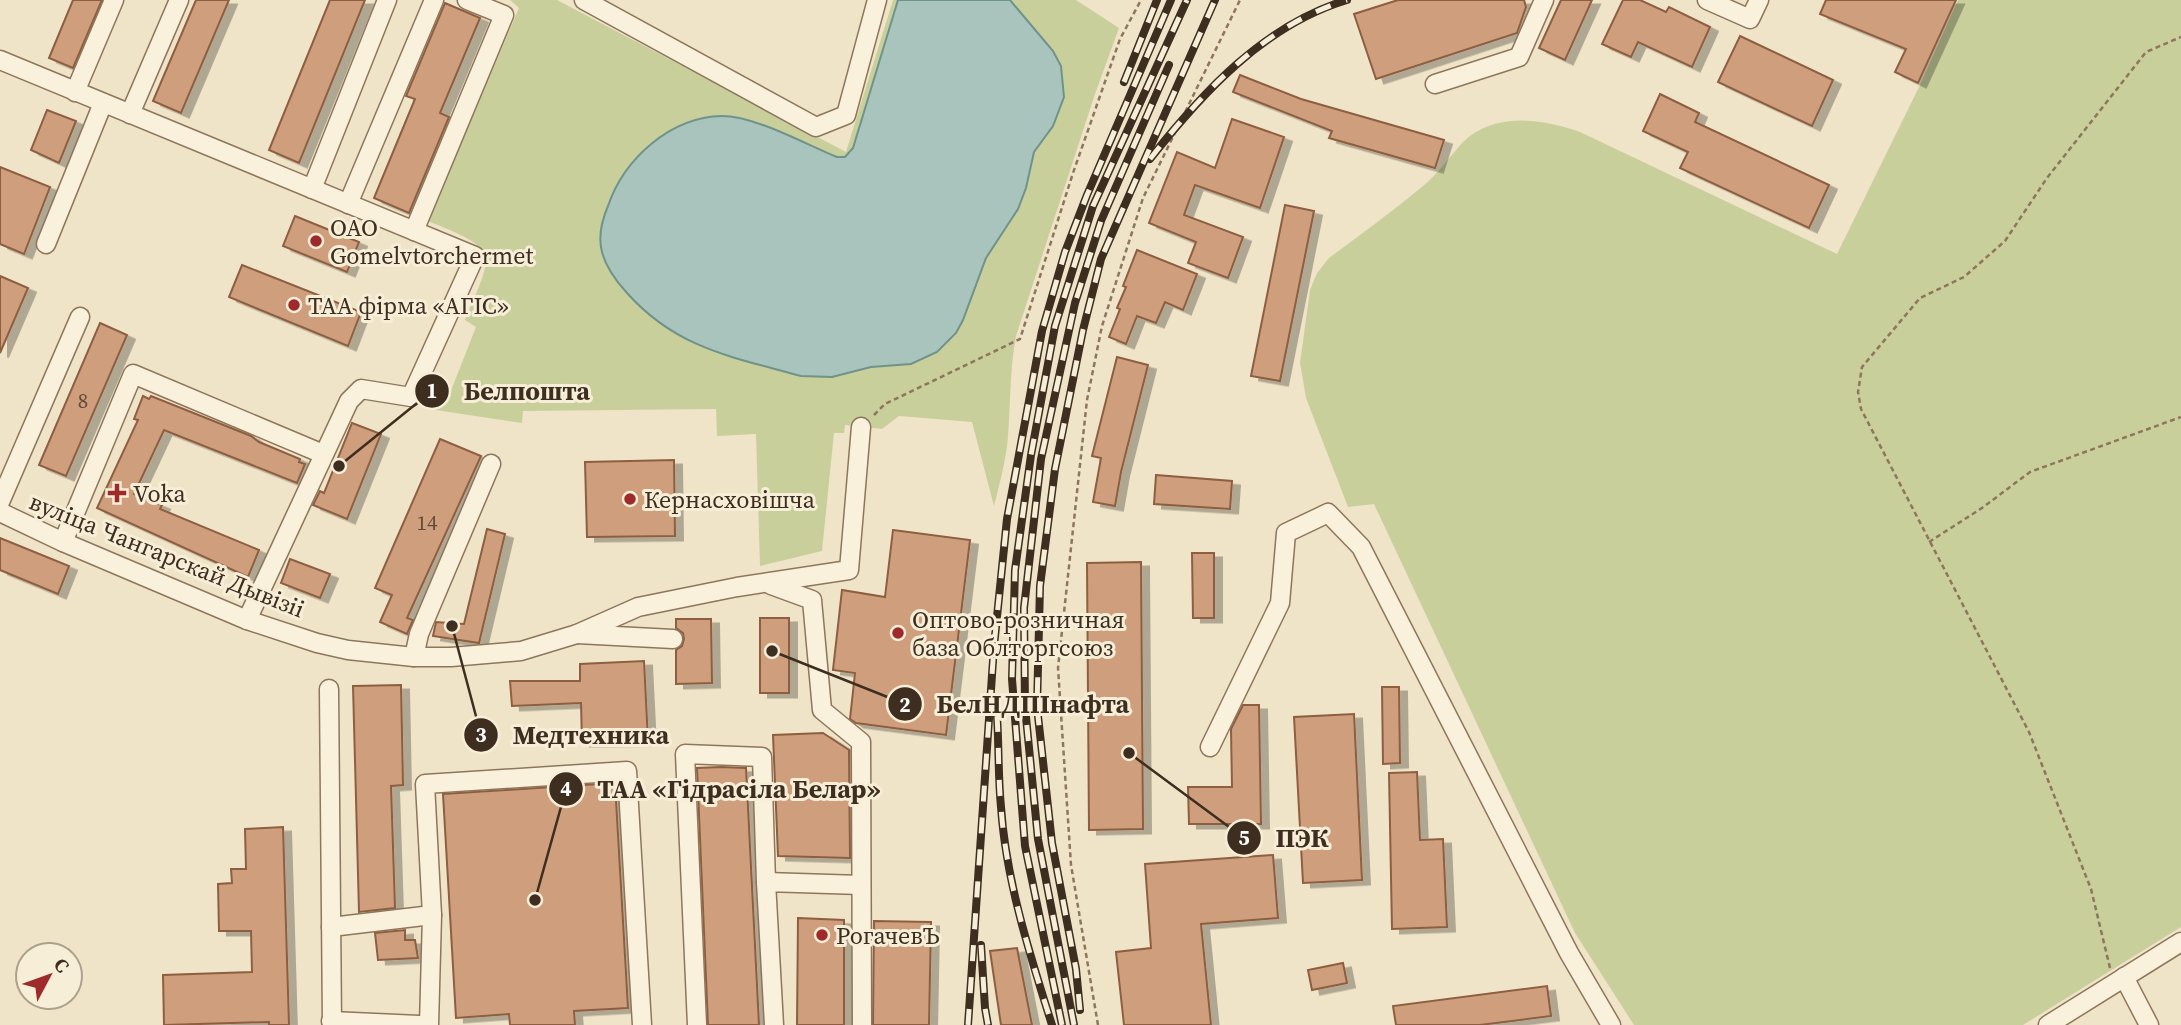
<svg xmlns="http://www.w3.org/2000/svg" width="2181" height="1025" viewBox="0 0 2181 1025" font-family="'Source Serif 4',serif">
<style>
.green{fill:#c9cf9b}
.water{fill:#a9c4bc;stroke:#6f938a;stroke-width:2}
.building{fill:#cf9f7d;stroke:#8d5f41;stroke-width:2;filter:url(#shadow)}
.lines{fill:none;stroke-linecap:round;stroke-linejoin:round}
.minor-casing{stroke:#8d765c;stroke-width:21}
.path{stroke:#8d765c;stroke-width:2.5;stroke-dasharray:5 3.5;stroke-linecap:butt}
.minor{stroke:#faf1dc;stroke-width:18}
.rail-casing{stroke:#3d2e20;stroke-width:8}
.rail{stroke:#f7eed8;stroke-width:5;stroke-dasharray:16;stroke-linecap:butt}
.poi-dot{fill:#9e2a2b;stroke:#f7eed8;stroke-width:2.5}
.labels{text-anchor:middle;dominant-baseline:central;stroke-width:6;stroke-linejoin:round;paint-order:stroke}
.number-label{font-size:21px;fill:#624a37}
.poi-label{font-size:24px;fill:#3d2e20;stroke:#f7eed8;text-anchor:start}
.street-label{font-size:24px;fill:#3d2e20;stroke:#f7eed8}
.leader{fill:none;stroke:#3d2e20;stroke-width:2.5}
.callout-dot{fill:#3d2e20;stroke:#f7eed8;stroke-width:2.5}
.mark-label{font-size:21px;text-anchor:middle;font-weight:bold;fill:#fff}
.callout-label{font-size:26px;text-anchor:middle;font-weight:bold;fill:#3d2e20;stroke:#f7eed8;stroke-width:6;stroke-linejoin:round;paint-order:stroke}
</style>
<defs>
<filter id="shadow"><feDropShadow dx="8" dy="4.5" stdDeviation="0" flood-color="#0004"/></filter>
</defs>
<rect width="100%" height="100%" fill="#f0e4c8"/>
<g class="green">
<path d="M510 0H557L846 152 893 0H1076L1119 28 1095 94 1016 336C1009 373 1011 410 1007 447 1004 467 999 486 994 506L972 422 899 416 882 429 845 425 844 433H834L822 551 760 566 756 434 717 436 716 409 523 411 522 423 429 409 438 389 450 393 476 327 465 320C494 250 501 251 428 221L519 8Z"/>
<path d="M1958 0H2181V927L2023 1025H1634L1575 933 1374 504 1348 507 1306 398 1300 363 1310 290 1317 273 1329 258C1361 234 1393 211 1423 186 1439 173 1449 157 1463 142 1495 111 1543 119 1580 132L1837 254 1920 85Z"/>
</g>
<path class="water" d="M898 0H1010L1053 51 1061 66 1064 97 1053 126 1034 152 1026 188 1018 209 986 258 963 320 956 333 937 352 911 364 871 367 832 377 801 376C733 357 677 349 627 293 616 281 606 268 602 252 598 237 602 220 608 206 624 159 670 117 722 116 755 116 805 144 837 157H845L853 148Z"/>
<g class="building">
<path d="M73 0H102L73 68 49 58Z"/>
<path d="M196 0H229L181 113 153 101Z"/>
<path d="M330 0H365L299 163 269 150Z"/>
<path d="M1398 0H1524L1526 7 1517 33 1376 79 1354 14Z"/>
<path d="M1561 0H1592L1565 60 1539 48Z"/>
<path d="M1623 0H1640L1666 12 1669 7 1710 27 1692 67 1638 42 1631 57 1602 44Z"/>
<path d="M1826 0H1956L1918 83 1895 72 1906 49 1820 14Z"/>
<path d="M445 3 480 18 440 113 449 117 409 213 374 198 415 99 406 96Z"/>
<path d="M1740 36 1833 80 1812 126 1718 82Z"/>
<path d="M1240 75 1301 99 1444 140 1435 168 1329 138 1332 131 1233 92Z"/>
<path d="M1660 94 1699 113 1695 122 1829 185 1809 228 1680 168 1688 152 1643 131Z"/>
<path d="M47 110 76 121 59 163 31 150Z"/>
<path d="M1232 119 1284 137 1260 208 1195 185 1184 215 1243 237 1228 278 1188 263 1196 242 1149 223 1177 152 1215 168Z"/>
<path d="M0 167 50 187 24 254 0 244Z"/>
<path d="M1285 205 1314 211 1280 381 1251 376Z"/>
<path d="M295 216 359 242 347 272 283 246Z"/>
<path d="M1137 250 1197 274 1183 310 1165 302 1156 323 1137 316 1126 344 1109 337 1120 309 1117 308 1126 287 1123 286Z"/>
<path d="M242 265 361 312 348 346 229 297Z"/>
<path d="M0 276 28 288 0 353Z"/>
<path d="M100 323 127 335 66 476 39 465Z"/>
<path d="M1117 357 1148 365 1121 472 1115 506 1093 502 1101 458 1092 456Z"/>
<path d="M143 396 149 399 151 396 251 436 259 442 300 459 299 462 305 464 297 483 164 430 134 494 162 505 160 509 259 550 248 577 97 508 138 420 134 419Z"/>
<path d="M352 423 381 434 347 519 313 505 320 491 324 493Z"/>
<path d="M440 439 481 456 407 618 413 620 407 634 380 622 392 595 375 588Z"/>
<path d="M674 460 675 536 587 537 585 462Z"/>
<path d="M1156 475 1232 481 1230 509 1154 504Z"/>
<path d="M487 529 505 534 479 643 433 636 436 622 464 624Z"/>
<path d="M893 530 970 540 946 735 856 723 850 719 855 673 833 670 842 590 885 597Z"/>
<path d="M0 538 69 566 58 594 0 570Z"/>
<path d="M1192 553H1214V618H1193Z"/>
<path d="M290 559 330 574 320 598 281 583Z"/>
<path d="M1141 562 1143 829 1089 830 1087 563Z"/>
<rect x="760" y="618" width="29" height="75"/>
<path d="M676 619H711L712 683 676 684V650L682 646 684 639 683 633 676 628Z"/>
<path d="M644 661 648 741 582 742 581 703 512 706 510 681H580V664Z"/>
<path d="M401 685 403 785 391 786 395 908 359 912 353 686Z"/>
<path d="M1382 687H1399L1400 763 1383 764Z"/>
<path d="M1243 705H1259L1261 824H1189L1188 787H1232L1231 729Z"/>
<path d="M1354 714 1362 880 1303 883 1294 717Z"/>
<path d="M823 733 849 750 850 858 778 856 773 735Z"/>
<path d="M721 767 746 768 759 1025H708L697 768Z"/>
<path d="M1417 772 1420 840 1443 839 1447 927 1392 929 1389 773Z"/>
<path d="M615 783 628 1008 574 1011 575 1025H510L509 1014 456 1018 443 794Z"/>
<path d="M283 827 289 1025H269V1022L164 1025 163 975 252 972 251 931H219L218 884 232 883 231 869H246L245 829Z"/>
<path d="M1273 855 1278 918 1201 924 1211 1025H1124L1116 952 1151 948 1145 864Z"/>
<path d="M798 918 844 920V1025H797Z"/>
<path d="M874 921 931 922 929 1025H873Z"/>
<path d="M405 930V940H415L418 958 378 960 375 933Z"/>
<path d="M1017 948 1032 1025H1001L990 951Z"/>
<path d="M1343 963 1347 983 1312 990 1308 970Z"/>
<path d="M1547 986 1551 1016 1480 1025H1396L1393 1006Z"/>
</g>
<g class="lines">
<g class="minor-casing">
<g id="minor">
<path d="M584 0 816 127 846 115 877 0"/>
<path d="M1707 0 1750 19 1759 0"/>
<path d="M0 60 475 256 411 397 361 389 349 401 247 620"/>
<path d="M1435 84 1519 57 1544 0"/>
<path d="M75 92 114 0"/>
<path d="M130 114 179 0"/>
<path d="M312 189 387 0"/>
<path d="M348 204 434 0"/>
<path d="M414 231 504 15 467 0"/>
<path d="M46 244 103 103"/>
<path d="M0 502 80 317"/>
<path d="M0 512 63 542 247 620 317 643 348 650 414 657H451L521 651 577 634 638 607 737 587 849 570 861 427"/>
<path d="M63 542 133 374 323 454"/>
<path d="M771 585 812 600 822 710 861 742 862 1025"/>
<path d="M577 634 673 639"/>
<path d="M414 657 419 634 491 464"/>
<path d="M329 689 332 1025"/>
<path d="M1210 747 1280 603 1286 533 1328 513 1361 547 1569 953 1611 1025"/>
<path d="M331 927 432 915 425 784 627 771 642 1025"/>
<path d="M2124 977 2149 1025"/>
<path d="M331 1021 419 1025"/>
<path d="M429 1025 432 915"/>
<path d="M697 1025 685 754 762 757 766 882"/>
<path d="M774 1025 766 882 861 885"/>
<path d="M2048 1025 2181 942"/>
</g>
</g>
<g class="path">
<path d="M874 415 885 404 1020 339 1073 173 1120 39 1141 0"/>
<path d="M1929 542 1982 508 2030 472 2181 417"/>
<path d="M2110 968 2091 889 2029 732 1861 409 1858 392 1862 367 1920 298 1964 277 2005 241 2047 178 2146 52 2181 37"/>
<path d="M1098 1025 1071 865 1058 668 1087 400 1102 326 1143 198 1240 0"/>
</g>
<use href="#minor" class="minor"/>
<g class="rail-casing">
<g id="rail">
<path d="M1124 82 1157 0"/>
<path d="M1150 159C1202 93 1264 25 1347 0"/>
<path d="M997 716C999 746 998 777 1001 807 1006 881 1030 955 1052 1025"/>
<path d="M981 945 985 1008 988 1025"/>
<path d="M1080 1010 1076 969 1052 843 1037 707 1040 586 1055 469 1083 330 1101 259 1215 0"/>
<path d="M968 1025 994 646 1007 519 1042 331 1065 252 1087 195 1171 0"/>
<path d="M1062 1025 1025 846 1012 679 1015 570 1031 455 1055 326 1093 206 1187 0"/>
<path d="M1074 1025 1038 839 1025 707 1024 608 1041 459 1075 303 1101 221 1169 65"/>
</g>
</g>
<use href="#rail" class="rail"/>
</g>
<g class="poi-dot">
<circle cx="316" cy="241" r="7"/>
<circle cx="294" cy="305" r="7"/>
<path d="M113.5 482.5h7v7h7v7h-7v7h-7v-7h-7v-7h7z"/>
<circle cx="630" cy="499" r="7"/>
<circle cx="898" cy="633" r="7"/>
<circle cx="822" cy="935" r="7"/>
</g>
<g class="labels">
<g class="number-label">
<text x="83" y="400">8</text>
<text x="427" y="522">14</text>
</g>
<g class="poi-label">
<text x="330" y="227">OAO<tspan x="330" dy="28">Gomelvtorchermet</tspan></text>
<text x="308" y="305">ТАА фірма «АГІС»</text>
<text x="133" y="493">Voka</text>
<text x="644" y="499">Кернасховішча</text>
<text x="912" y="619">Оптово-розничная<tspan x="912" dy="28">база Облторгсоюз</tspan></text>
<text x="836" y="935">РогачевЪ</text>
</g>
<g class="street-label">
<text transform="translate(167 555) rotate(22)">вуліца Чангарскай Дывізіі</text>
</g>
</g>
<path class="leader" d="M339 466L432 391M772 651L905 704M452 626L481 735M535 900L566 789M1129 753L1244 838"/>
<g class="callout-dot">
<circle cx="339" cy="466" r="7"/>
<circle cx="772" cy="651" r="7"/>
<circle cx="452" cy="626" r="7"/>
<circle cx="535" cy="900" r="7"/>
<circle cx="1129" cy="753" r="7"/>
<circle cx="432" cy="391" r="18"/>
<circle cx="905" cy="704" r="18"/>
<circle cx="481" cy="735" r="18"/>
<circle cx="566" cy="789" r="18"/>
<circle cx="1244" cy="838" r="18"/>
</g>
<g class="mark-label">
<text x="432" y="398">1</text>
<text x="905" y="712">2</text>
<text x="481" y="742">3</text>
<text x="566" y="796">4</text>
<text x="1244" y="845">5</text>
</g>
<g class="callout-label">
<text x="527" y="400">Белпошта</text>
<text x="1033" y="713">БелНДПІнафта</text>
<text x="591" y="744">Медтехника</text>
<text x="739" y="798">ТАА «Гідрасіла Белар»</text>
<text x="1302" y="847">ПЭК</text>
</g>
<g transform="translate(49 976) rotate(49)"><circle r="33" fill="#f7eed8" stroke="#ada18e" stroke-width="2"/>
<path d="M0-5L12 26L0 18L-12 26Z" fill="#9e2a2b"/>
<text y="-10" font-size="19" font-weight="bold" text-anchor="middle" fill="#3d2e20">С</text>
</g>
</svg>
